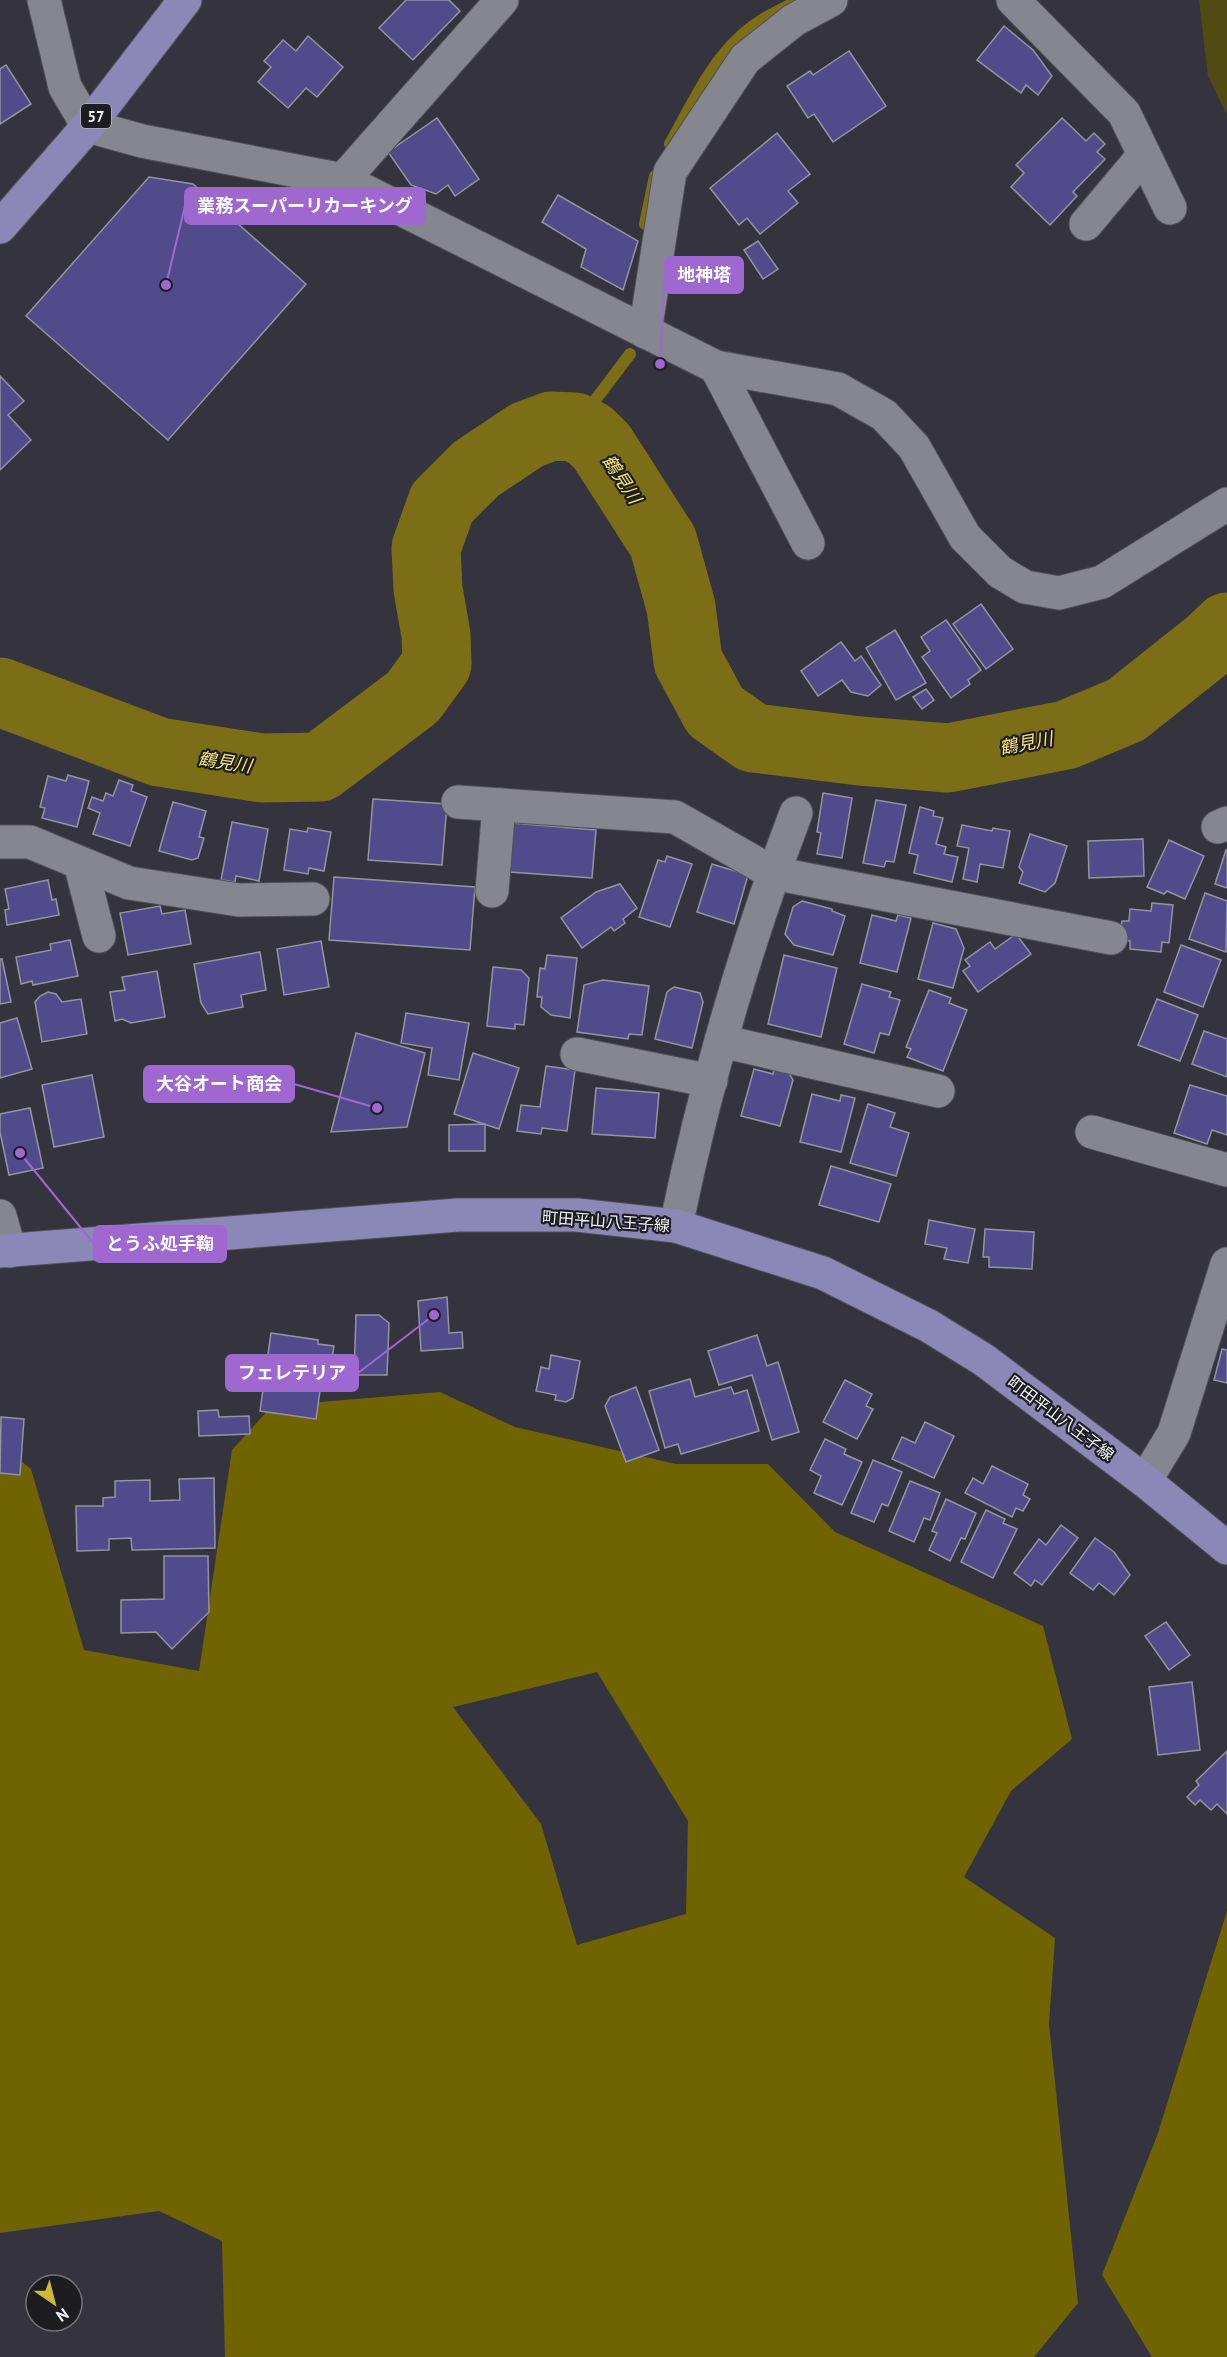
<svg xmlns="http://www.w3.org/2000/svg" width="1227" height="2357" viewBox="0 0 1227 2357" font-family="'PT Sans','Noto Sans JP',sans-serif">
<style>
.green{fill:#524a13}
.forest{fill:#706301;fill-rule:evenodd}
.lines{fill:none;stroke-linecap:round;stroke-linejoin:round}
.stream{stroke:#7b6e17;stroke-width:12}
.river{stroke:#7b6e17;stroke-width:69}
.building{fill:#524b8b;stroke:#94949f;stroke-width:1.5}
.minor-casing{stroke:#505058;stroke-width:35}
.major-casing{stroke:#505058;stroke-width:35}
.minor{stroke:#868691;stroke-width:33}
.major{stroke:#8b88b7;stroke-width:33}
.labels{text-anchor:middle;dominant-baseline:central;stroke-width:4.5;stroke-linejoin:round;paint-order:stroke}
.shield{fill:#1d1d21;stroke:#b3b3b9;stroke-width:1.5}
.shield-label{font-size:15px;font-weight:bold;fill:#f3f3fa}
.street-label{font-size:16px;fill:#f3f3fa;stroke:#1d1d21}
.water-label{font-size:18px;font-style:italic;fill:#f7e677;stroke:#1d1d21}
.leader{fill:none;stroke:#9f68d1;stroke-width:2}
.callout-dot{fill:#9f68d1;stroke:#1d1d21;stroke-width:2}
.callout{fill:#9f68d1;stroke:#9f68d1;stroke-width:2}
.callout-label{font-size:18px;text-anchor:middle;font-weight:bold;fill:#fff}
</style>
<rect width="100%" height="100%" fill="#35343e"/>
<path class="green" d="M1199 0H1227V115L1208 76Z"/>
<g class="forest">
<path d="M440 1392 515 1427 676 1464H768L835 1532 1043 1626 1072 1739 1011 1791 964 1877 1055 1938 1049 2024 1078 2303 1034 2357H225L222 2241 159 2211 0 2233V1444L31 1469 84 1650 199 1671 232 1450 272 1406ZM597 1672 688 1821 686 1914 577 1945 541 1824 453 1707Z"/>
<path d="M1227 1911V2357H1152L1102 2275 1157 2136Z"/>
</g>
<g class="lines">
<g class="stream">
<path d="M670 144C691 107 710 63 742 35 757 21 776 12 794 3"/>
<path d="M645 224 655 176"/>
<path d="M575 427 630 354"/>
</g>
<path class="river" d="M0 692 159 752 262 768 320 767 413 697 437 664 436 635 428 589 426 548 442 503 476 469 527 435 551 426 575 427 590 435 602 447 663 542 681 607 688 661 715 711 753 738 860 751 948 758 1066 735 1126 710 1209 644 1227 627"/>
</g>
<g class="building">
<path d="M406 0H449L460 11 413 60 379 28Z"/>
<path d="M1004 26 1033 50 1052 76 1038 95 1026 85 1021 93 977 60Z"/>
<path d="M308 36 343 67 317 97 306 88 288 108 258 82 271 67 264 61 283 40 296 51Z"/>
<path d="M849 51 886 106 833 142 814 114 808 118 787 86 810 71 813 75Z"/>
<path d="M6 65 31 104 0 124V69Z"/>
<path d="M437 118 479 179 455 196 448 185 436 194 411 185 388 152Z"/>
<path d="M1062 118 1086 141 1094 133 1105 144 1097 152 1105 159 1073 192 1077 196 1050 225 1011 187 1024 173 1016 165Z"/>
<path d="M777 133 810 174 788 191 798 203 760 234 747 218 739 225 710 188Z"/>
<path d="M149 177 193 184 306 284 168 440 26 316Z"/>
<path d="M558 195 638 241 623 290 581 267 586 249 542 222Z"/>
<path d="M758 241 778 269 763 279 744 250Z"/>
<path d="M0 376 24 401 8 415 31 440 0 470Z"/>
<path d="M981 604 1013 649 986 669 953 624Z"/>
<path d="M946 620 981 670 968 680 970 684 951 698 922 657 930 651 921 637Z"/>
<path d="M895 630 926 683 896 700 866 648Z"/>
<path d="M841 642 855 661 861 656 881 685 868 696 851 692 842 680 818 696 801 671Z"/>
<path d="M926 689 934 700 922 709 913 697Z"/>
<path d="M68 775 89 781 77 827 42 818 45 808 40 807 48 776 66 781Z"/>
<path d="M119 780 133 785 131 791 147 797 130 846 93 834 100 813 88 808 92 797 103 801 106 793 113 796Z"/>
<path d="M823 793 852 798 842 858 817 854 821 833 817 832Z"/>
<path d="M373 799 447 804 442 865 368 860Z"/>
<path d="M876 800 906 805 894 862 886 861 884 867 863 863Z"/>
<path d="M173 802 206 811 199 837 204 838 198 858 192 860 159 851Z"/>
<path d="M920 807 934 811 933 816 943 818 936 844 946 847 944 854 958 857 952 882 914 873 918 855 909 853Z"/>
<path d="M232 822 268 829 259 881 236 876 235 882 221 880Z"/>
<path d="M513 823 596 830 592 878 510 872Z"/>
<path d="M962 825 992 831 993 828 1010 831 1003 868 980 864 977 882 963 879 969 848 957 846Z"/>
<path d="M308 828 331 832 324 871 309 868 308 874 284 870 290 829 307 832Z"/>
<path d="M1030 834 1067 846 1055 883 1045 892 1019 883 1023 872 1019 867Z"/>
<path d="M1143 839 1144 876 1089 878 1088 841Z"/>
<path d="M1169 840 1204 856 1185 899 1167 891 1164 894 1147 887Z"/>
<path d="M1226 850 1227 851V888L1215 884Z"/>
<path d="M667 856 692 864 670 927 639 917 658 860 665 862Z"/>
<path d="M712 864 748 875 734 924 697 912Z"/>
<path d="M334 877 475 887 470 950 329 940Z"/>
<path d="M48 880 52 900 56 899 59 915 7 925 5 910 9 909 5 889Z"/>
<path d="M620 884 637 908 623 919 625 923 614 931 611 927 582 948 561 918 596 892Z"/>
<path d="M1205 893 1227 901 1226 952 1189 939Z"/>
<path d="M802 901 832 909V911L845 916 833 955 794 945 785 934 793 907Z"/>
<path d="M1152 903 1173 905 1169 943 1162 942 1161 952 1130 949V941L1119 940 1122 921H1129L1130 909 1151 911Z"/>
<path d="M160 906 162 914 185 910 191 944 128 955 120 913Z"/>
<path d="M872 915 896 921 898 915 911 918 897 972 860 963Z"/>
<path d="M933 923 956 929 964 948 953 988 918 979Z"/>
<path d="M1016 934 1031 954 978 992 963 971 970 966 965 960 990 942 995 949Z"/>
<path d="M70 940 78 976 33 985 32 981 21 984 16 957 51 950 50 944Z"/>
<path d="M321 941 329 987 284 995 277 949Z"/>
<path d="M1181 945 1221 960 1203 1007 1164 992Z"/>
<path d="M260 952 266 990 241 995 243 1007 208 1014 201 1003 194 964Z"/>
<path d="M547 955 577 958 570 1018 551 1015 541 1007 542 997H537L540 968 545 969Z"/>
<path d="M784 955 837 968 821 1037 768 1024Z"/>
<path d="M0 959H2L11 1002 0 1004Z"/>
<path d="M493 967 521 970 529 978 524 1025 515 1024V1029L487 1026Z"/>
<path d="M157 971 165 1017 131 1023 122 1019 115 1021 110 992 125 990 122 977Z"/>
<path d="M603 980 649 986 642 1035 629 1034 628 1039 577 1032 584 985Z"/>
<path d="M862 984 891 992 889 997 900 1000 889 1035 880 1033 874 1053 844 1044Z"/>
<path d="M674 987 700 993 703 1002 692 1048 655 1039 667 992Z"/>
<path d="M929 990 951 998 949 1003 967 1010 943 1071 907 1057 911 1049 906 1047Z"/>
<path d="M48 992 56 994 62 1002 81 999 87 1034 42 1042 35 1002 40 996Z"/>
<path d="M1157 999 1198 1015 1180 1061 1138 1045Z"/>
<path d="M406 1013 469 1023 459 1080 428 1075 432 1048 401 1043Z"/>
<path d="M17 1018 32 1069 0 1078V1023Z"/>
<path d="M1204 1031 1227 1039V1077L1192 1064Z"/>
<path d="M356 1033 425 1053 407 1127 331 1132Z"/>
<path d="M473 1053 519 1068 499 1129 454 1114Z"/>
<path d="M546 1066 575 1070 567 1131 542 1128 541 1134 517 1131 521 1105 540 1107Z"/>
<path d="M754 1069 773 1074 774 1069 789 1073 793 1080 780 1126 741 1116Z"/>
<path d="M92 1075 104 1137 54 1147 42 1085Z"/>
<path d="M1190 1085 1227 1096V1135L1212 1130 1207 1144 1174 1133Z"/>
<path d="M596 1088 659 1093 655 1138 592 1134Z"/>
<path d="M812 1094 840 1101 841 1095 855 1098 841 1152 800 1142Z"/>
<path d="M868 1104 895 1113 890 1127 909 1133 896 1176 850 1163Z"/>
<path d="M30 1108 43 1168 9 1175 0 1132V1114Z"/>
<path d="M485 1124V1151H449V1125Z"/>
<path d="M831 1166 891 1184 879 1222 819 1205Z"/>
<path d="M929 1220 975 1229 968 1263 944 1259 947 1248 925 1244Z"/>
<path d="M985 1229 1034 1232 1032 1269 989 1267V1257H983Z"/>
<path d="M447 1297 449 1333 462 1332 463 1348 421 1351 418 1301Z"/>
<path d="M356 1315H379L389 1323 387 1375H354Z"/>
<path d="M271 1333 318 1340V1344L334 1346 329 1378 313 1376 311 1390 320 1391 316 1419 260 1411Z"/>
<path d="M757 1335 767 1366 778 1362 799 1432 772 1440 752 1375 719 1385 708 1351Z"/>
<path d="M1222 1349 1227 1350V1383L1214 1380Z"/>
<path d="M551 1355 580 1361 573 1398 566 1402 555 1400 556 1395 536 1391 541 1367 549 1369Z"/>
<path d="M690 1379 695 1397 731 1387 734 1394 747 1390 759 1431 681 1454 678 1444 665 1448 649 1391Z"/>
<path d="M845 1380 872 1394 866 1406 873 1409 857 1439 823 1422Z"/>
<path d="M636 1387 659 1450 626 1462 605 1406 610 1397Z"/>
<path d="M218 1410 219 1417 249 1416 250 1434 199 1436 198 1411Z"/>
<path d="M1 1417 24 1419 20 1475 0 1473Z"/>
<path d="M925 1422 954 1436 934 1478 892 1459 902 1437 915 1443Z"/>
<path d="M825 1439 846 1449 844 1454 862 1462 842 1505 814 1493 821 1476 810 1470Z"/>
<path d="M873 1460 902 1472 888 1506 882 1504 874 1522 851 1513Z"/>
<path d="M992 1466 1028 1484 1023 1495 1030 1499 1023 1511 1016 1508 1012 1517 965 1493 973 1478 983 1484Z"/>
<path d="M214 1478 215 1548 132 1550 131 1538 109 1539V1550L77 1551 76 1506H103V1498L115 1497V1481L150 1480V1501L180 1500 179 1479Z"/>
<path d="M910 1481 940 1493 930 1520 924 1518 914 1542 889 1531Z"/>
<path d="M946 1499 976 1513 965 1539 961 1538 950 1561 929 1550 937 1533 932 1531Z"/>
<path d="M986 1510 1005 1519 1003 1523 1017 1529 993 1578 961 1562Z"/>
<path d="M1061 1525 1078 1538 1042 1585 1035 1580 1031 1586 1014 1573 1039 1539 1046 1545Z"/>
<path d="M1095 1538 1114 1552 1130 1575 1114 1595 1099 1583 1093 1590 1070 1573Z"/>
<path d="M164 1556H208L209 1612 172 1649 156 1632 121 1633V1600L164 1599Z"/>
<path d="M1166 1622 1190 1655 1169 1670 1145 1636Z"/>
<path d="M1192 1682 1200 1750 1158 1755 1149 1687Z"/>
<path d="M1227 1751V1814L1217 1804 1211 1810 1200 1800 1195 1805 1187 1797 1199 1785 1196 1781Z"/>
</g>
<g class="lines">
<g class="minor-casing">
<g id="minor">
<path d="M44 0 65 87 88 126 142 141 343 180 704 361 716 367 838 389 884 415 914 447 965 537 1000 572 1025 587 1059 593 1102 582 1227 504"/>
<path d="M1013 0 1124 113 1170 208"/>
<path d="M343 180 502 0"/>
<path d="M1086 224 1144 155"/>
<path d="M645 332 670 172 745 59 794 20 831 0"/>
<path d="M716 367 808 543"/>
<path d="M458 802 675 817 773 873 1111 938"/>
<path d="M1218 827 1227 823"/>
<path d="M0 842H30L129 883 239 900 313 899"/>
<path d="M80 863 99 936"/>
<path d="M492 891 499 805"/>
<path d="M721 1041 938 1091"/>
<path d="M577 1054 711 1081"/>
<path d="M1092 1132 1227 1170"/>
<path d="M0 1216 10 1251"/>
<path d="M676 1226C705 1085 745 947 796 813"/>
<path d="M1145 1481 1174 1433 1227 1264"/>
</g>
</g>
<g class="major-casing">
<g id="major">
<path d="M0 227 88 126 185 0"/>
<path d="M0 1251 458 1215H577L676 1226 823 1273 929 1326 984 1360 1145 1481 1227 1548"/>
</g>
</g>
<use href="#minor" class="minor"/>
<use href="#major" class="major"/>
</g>
<g class="labels">
<rect class="shield" x="81" y="104" width="30" height="24" rx="4.5"/>
<g class="shield-label">
<text x="96" y="116">57</text>
</g>
<g class="street-label">
<text transform="translate(606 1221) rotate(4)">町田平山八王子線</text>
<text transform="translate(1061 1418) rotate(37)">町田平山八王子線</text>
</g>
<g class="water-label">
<text transform="translate(622 479) rotate(57)">鶴見川</text>
<text transform="translate(1026 743) rotate(-11)">鶴見川</text>
<text transform="translate(225 762) rotate(9)">鶴見川</text>
</g>
</g>
<path class="leader" d="M166 285L185 206M660 364L665 275M377 1108L294 1084M20 1153L94 1244M434 1315L358 1373"/>
<g class="callout-dot">
<circle cx="166" cy="285" r="6"/>
<circle cx="660" cy="364" r="6"/>
<circle cx="377" cy="1108" r="6"/>
<circle cx="20" cy="1153" r="6"/>
<circle cx="434" cy="1315" r="6"/>
</g>
<g class="callout">
<rect x="185" y="188" width="240" height="36" rx="6"/>
<rect x="665" y="257" width="78" height="36" rx="6"/>
<rect x="144" y="1066" width="150" height="36" rx="6"/>
<rect x="94" y="1226" width="132" height="36" rx="6"/>
<rect x="226" y="1355" width="132" height="36" rx="6"/>
</g>
<g class="callout-label">
<text x="305" y="212">業務スーパーリカーキング</text>
<text x="704" y="281">地神塔</text>
<text x="219" y="1090">大谷オート商会</text>
<text x="160" y="1250">とうふ処手鞠</text>
<text x="292" y="1379">フェレテリア</text>
</g>
<g transform="translate(54 2303) rotate(145)"><circle r="28" fill="#1d1d21" stroke="#737378" stroke-width="1.5"/>
<path d="M0-4.5L10 22L0 15L-10 22Z" fill="#cdb938"/>
<text y="-9" font-size="16" font-weight="bold" text-anchor="middle" fill="#f3f3fa">N</text>
</g>
</svg>
